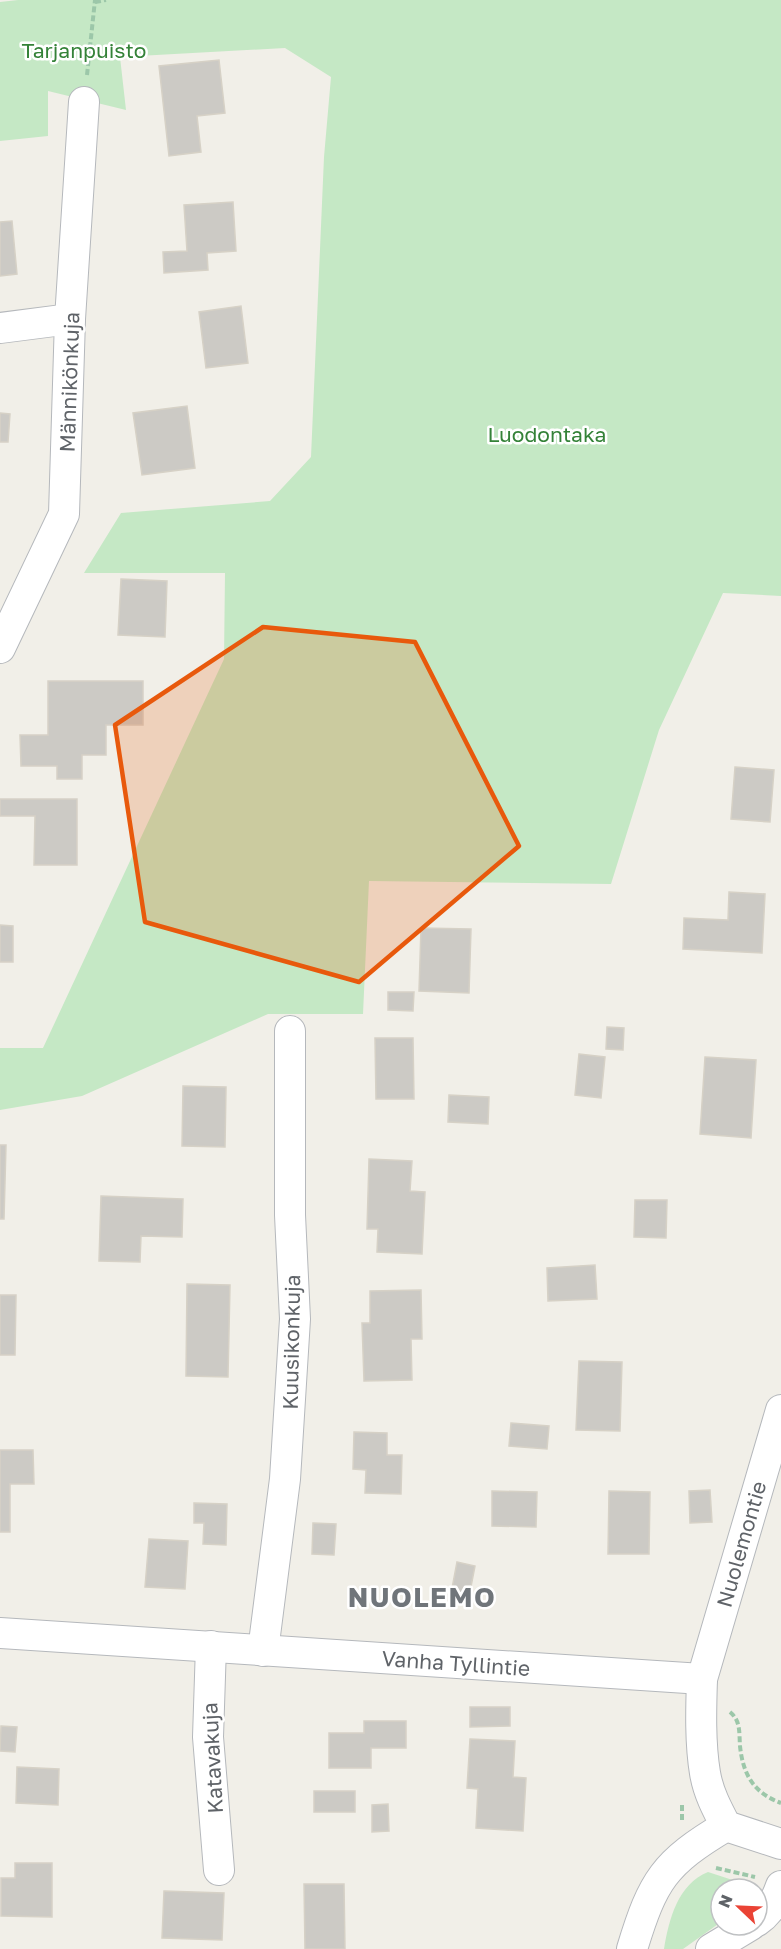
<svg xmlns="http://www.w3.org/2000/svg" width="781" height="1949" viewBox="0 0 781 1949" font-family="'Golos Text',sans-serif">
<style>
.green{fill:#c5e8c5}
.building{fill:#cccac5;stroke:#d6d1c6;stroke-width:1.5}
.lines{fill:none;stroke-linecap:round;stroke-linejoin:round}
.minor-casing{stroke:#b5b8bc;stroke-width:32}
.path{stroke:#9cc7a9;stroke-width:4;stroke-dasharray:6 3;stroke-linecap:butt}
.minor{stroke:#fff;stroke-width:30}
.marked{fill:#e8590c;fill-opacity:0.2;stroke:#e8590c;stroke-width:4.5;stroke-linejoin:round}
.labels{text-anchor:middle;dominant-baseline:central;stroke-width:5;stroke-linejoin:round;paint-order:stroke}
.park-label{font-size:21px;fill:#348238;stroke:#fff}
.street-label{font-size:21px;fill:#5f6368;stroke:#fff}
.district-label{font-size:27px;font-weight:bold;letter-spacing:1.5px;fill:#70757a;stroke:#fff}
</style>
<rect width="100%" height="100%" fill="#f1efe8"/>
<g class="green">
<path d="M18 0H781V596L723 593 659 730 611 884 369 881 363 1014H268L82 1096 0 1110V1048H43L224 659 225 573H84L121 513 270 501 311 457 324 157 331 77 285 48 120 57 126 110 48 91V136L0 141V2Z"/>
<path d="M708 1872 751 1886 750 1889H721V1922L683 1949H664C669 1919 678 1884 708 1872Z"/>
</g>
<g class="building">
<path d="M219 60 225 113 197 116 201 152 169 156 159 66Z"/>
<path d="M233 202 236 251 207 253 208 270 164 273 163 252 187 251 184 205Z"/>
<path d="M12 221 17 274 0 276V222Z"/>
<path d="M241 306 248 363 206 368 199 312Z"/>
<path d="M187 406 195 468 142 475 133 413Z"/>
<path d="M0 413 10 414 8 442H0Z"/>
<path d="M121 579 167 581 165 637 118 635Z"/>
<path d="M48 681H143V725H106V755H82V779H57V766H21L20 735H48Z"/>
<path d="M735 767 774 770 770 822 731 819Z"/>
<path d="M0 799H77V865H34L35 816H0Z"/>
<path d="M729 892 765 894 762 953 683 949 684 918 728 920Z"/>
<path d="M0 925 13 926V962H0Z"/>
<path d="M421 928 471 929 469 993 419 991Z"/>
<path d="M388 992H414L413 1011 388 1010Z"/>
<path d="M607 1027 624 1028 623 1050 606 1049Z"/>
<path d="M375 1038H413L414 1099H376Z"/>
<path d="M579 1054 605 1057 601 1098 575 1095Z"/>
<path d="M705 1057 756 1060 751 1138 700 1134Z"/>
<path d="M183 1086 226 1087 225 1147 182 1146Z"/>
<path d="M449 1095 489 1097 488 1124 448 1122Z"/>
<path d="M0 1145H6L4 1219H0Z"/>
<path d="M369 1159 412 1161 410 1191 425 1192 422 1254 377 1252 378 1229H367Z"/>
<path d="M101 1196 183 1199 182 1237 141 1236 140 1262 99 1261Z"/>
<path d="M635 1200H667L666 1238 634 1237Z"/>
<path d="M595 1265 597 1299 548 1301 547 1268Z"/>
<path d="M187 1284 230 1285 228 1377 186 1376Z"/>
<path d="M421 1290 422 1339H411L412 1380 364 1381 362 1323H370V1291Z"/>
<path d="M0 1295H16L15 1355H0Z"/>
<path d="M579 1361 622 1362 620 1431 576 1430Z"/>
<path d="M511 1423 549 1426 547 1449 509 1446Z"/>
<path d="M354 1432 387 1433V1455H402L401 1494 365 1493 366 1470 353 1469Z"/>
<path d="M0 1450H33L34 1484H10V1532H0Z"/>
<path d="M710 1490 712 1522 690 1523 689 1491Z"/>
<path d="M492 1491 537 1492 536 1527 492 1526Z"/>
<path d="M609 1491 650 1492 649 1554H608Z"/>
<path d="M194 1503 227 1504 226 1545 203 1544 204 1523H194Z"/>
<path d="M313 1523 336 1524 334 1555 312 1554Z"/>
<path d="M149 1539 188 1541 185 1589 145 1587Z"/>
<path d="M457 1562 475 1566 468 1602 450 1599Z"/>
<path d="M470 1707H510V1726L470 1727Z"/>
<path d="M364 1721H406V1748H371V1768H329V1733H364Z"/>
<path d="M1 1726 17 1727 15 1752 0 1751Z"/>
<path d="M470 1739 515 1741 513 1777 526 1778 523 1831 476 1828 478 1789 467 1788Z"/>
<path d="M17 1767 59 1769 58 1805 16 1803Z"/>
<rect x="314" y="1791" width="41" height="21"/>
<path d="M388 1804 389 1831 372 1832V1805Z"/>
<path d="M15 1863H52V1917L1 1916V1878H15Z"/>
<path d="M304 1884H344L345 1949H305Z"/>
<path d="M164 1891 224 1893 222 1940 162 1938Z"/>
</g>
<g class="lines">
<g class="minor-casing">
<g id="minor">
<path d="M0 328 70 319"/>
<path d="M0 648 64 514 70 319 84 102"/>
<path d="M781 1410 702 1679C701 1709 700 1743 705 1773 708 1792 717 1809 726 1826L781 1844"/>
<path d="M0 1633 702 1679"/>
<path d="M211 1646 208 1737 219 1870"/>
<path d="M263 1651 285 1479 295 1319 290 1215V1031"/>
<path d="M757 1921C770 1912 776 1900 781 1886"/>
<path d="M632 1949C653 1880 664 1863 726 1826"/>
<path d="M711 1949 751 1925"/>
</g>
</g>
<g class="path">
<path d="M95 2 106 0"/>
<path d="M87 75 95 0"/>
<path d="M730 1712C741 1721 739 1733 740 1746 743 1775 754 1793 781 1803"/>
<path d="M682 1805V1821"/>
<path d="M716 1868 755 1877"/>
</g>
<use href="#minor" class="minor"/>
</g>
<path class="marked" d="M263 627 415 642 519 846 359 982 145 922 115 725Z"/>
<g class="labels">
<g class="park-label">
<text x="84" y="50">Tarjanpuisto</text>
<text x="547" y="434">Luodontaka</text>
</g>
<g class="street-label">
<text transform="translate(69 382) rotate(-88)">Männikönkuja</text>
<text transform="translate(291 1342) rotate(-89)">Kuusikonkuja</text>
<text transform="translate(741 1544) rotate(-74)">Nuolemontie</text>
<text transform="translate(456 1663) rotate(4)">Vanha Tyllintie</text>
<text transform="translate(212 1758) rotate(-93)">Katavakuja</text>
</g>
<g class="district-label">
<text x="422" y="1597">NUOLEMO</text>
</g>
</g>
<g transform="translate(739 1907) rotate(293)"><circle r="28" fill="#ffffff" stroke="#bfc1c3" stroke-width="1.5"/>
<path d="M0-4.5L10 22L0 15L-10 22Z" fill="#ea4335"/>
<text y="-9" font-size="16" font-weight="bold" text-anchor="middle" fill="#5f6368">N</text>
</g>
</svg>
